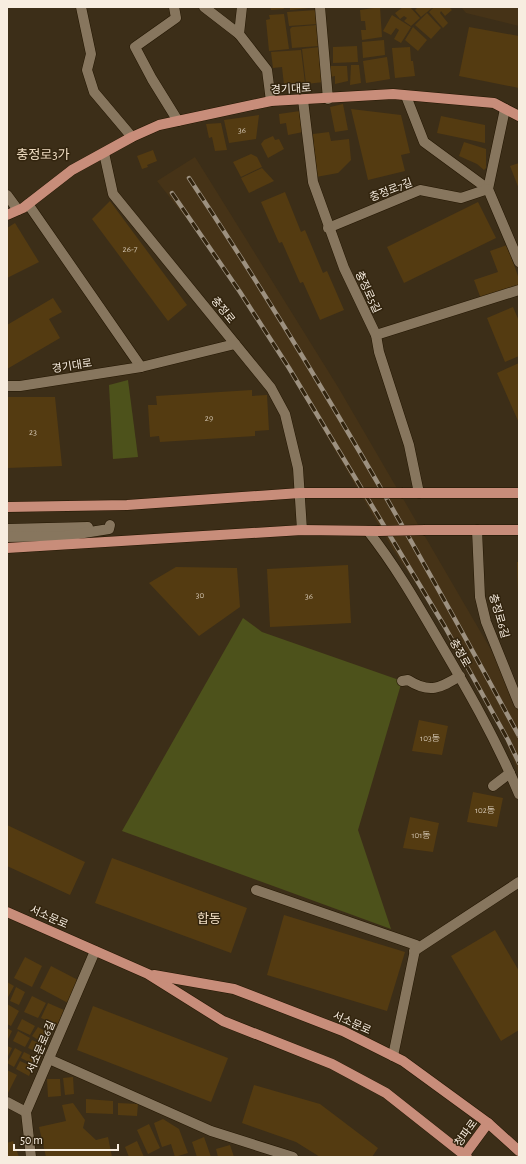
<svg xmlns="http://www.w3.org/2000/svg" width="526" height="1164" viewBox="0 0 526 1164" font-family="'Alegreya Sans','Noto Sans KR',sans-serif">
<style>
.built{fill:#463317}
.green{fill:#4d521b}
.building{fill:#543b11}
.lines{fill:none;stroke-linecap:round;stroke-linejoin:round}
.minor-casing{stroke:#231602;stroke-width:11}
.major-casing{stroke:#231602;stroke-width:11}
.minor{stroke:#87765e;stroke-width:10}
.major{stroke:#c88d7a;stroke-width:10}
.rail-casing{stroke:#9c907f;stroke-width:4.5}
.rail{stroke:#32240e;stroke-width:3;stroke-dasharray:9;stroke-linecap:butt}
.major-bridge-casing{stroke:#231602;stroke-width:11;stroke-linecap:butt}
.major-bridge{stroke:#c88d7a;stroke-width:10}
.labels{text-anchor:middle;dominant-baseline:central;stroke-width:3;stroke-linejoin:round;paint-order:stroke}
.number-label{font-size:9px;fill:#cec0ac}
.street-label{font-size:11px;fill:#f7ede0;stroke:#32240e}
.quarter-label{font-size:13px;fill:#efdcc1;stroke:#32240e}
</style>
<rect width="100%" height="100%" fill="#3c2e18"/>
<g class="built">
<path d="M461 7H519V26L466 13Z"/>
<path d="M195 157 338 387 519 698V774L499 724 450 634 394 551 237 283 157 181Z"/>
</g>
<g class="green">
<path d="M128 380 138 457 113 459 109 385Z"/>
<path d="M243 618 262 632 402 681 358 830 391 929 122 831Z"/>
</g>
<g class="building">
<path d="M270 7H283L284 9 271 10Z"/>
<path d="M290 7H309V8L290 10Z"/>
<path d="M380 7 382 37 362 40 361 30H366L365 21H361L360 10Z"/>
<path d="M403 7H410L420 18 411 26 404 21 407 18 404 16 400 19 395 13Z"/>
<path d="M418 7H431L432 8 421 17 415 10Z"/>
<path d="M434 7H449L452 10 445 16 441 11 440 13 448 23 443 28 429 12Z"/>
<path d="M317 10 318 24 289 26 287 12Z"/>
<path d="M427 13 441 28 431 39 415 25Z"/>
<path d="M284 14 289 49 269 51 266 20 270 19 269 15Z"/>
<path d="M392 15 411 27 401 43 394 39 399 30 396 28 391 35 383 31Z"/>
<path d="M317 25 319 46 292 48 290 29 292 27Z"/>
<path d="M413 27 427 40 418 51 405 40Z"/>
<path d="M469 27 519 36V88L459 76Z"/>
<path d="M384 40 385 55 363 58 362 42Z"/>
<path d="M357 46 358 62 333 63V47Z"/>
<path d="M320 47 324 82 306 84 302 49Z"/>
<path d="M410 47 411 61H413L415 76 395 78 392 48Z"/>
<path d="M301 50 305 83 284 85 282 67 273 68 271 52Z"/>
<path d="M387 57 390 79 366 83 363 61Z"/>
<path d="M351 65H359L361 83 350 85Z"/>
<path d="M330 66H347L348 81 335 84V76L330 77Z"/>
<path d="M343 104 348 130 335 132 330 107Z"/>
<path d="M351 109 401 115 410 153 401 155 405 171 368 180Z"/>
<path d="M300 111 303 132 288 135 286 123 280 124 279 114Z"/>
<path d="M259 115 256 139 229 143 224 120Z"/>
<path d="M441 116 485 125V143L437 133Z"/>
<path d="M221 123 227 150 215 151 212 137 209 138 206 124Z"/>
<path d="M329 132 331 141 349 139 351 160 338 173 316 177 313 134Z"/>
<path d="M273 136 275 140 279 139 284 149 268 158 261 144 264 140Z"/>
<path d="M464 142 486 149V168L484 170 477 164 459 156Z"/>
<path d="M153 150 157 161 147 165 148 167 142 169 137 156Z"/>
<path d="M251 154 257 157 262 167 241 177 233 162Z"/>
<path d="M519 163V189L510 166Z"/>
<path d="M262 168 274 181 249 193 241 178Z"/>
<path d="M285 192 301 232 305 230 323 273 327 271 344 310 320 320 303 282 300 283 282 242 279 243 261 202Z"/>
<path d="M110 201 187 305 168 321 92 219Z"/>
<path d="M478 202 496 238 404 283 387 247Z"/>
<path d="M15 223 39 262 7 278V228Z"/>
<path d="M507 245 519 279V285L481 299 474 280 498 272 490 251Z"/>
<path d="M53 298 62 312 49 319 60 338 7 369V325Z"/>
<path d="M513 307 519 321V356L505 362 487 318Z"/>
<path d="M519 363V423L497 373Z"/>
<path d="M252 390V396L267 395 269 430 255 431V436L160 442 159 436 150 437 148 405H157L156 396Z"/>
<path d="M7 397H55L62 466 7 468Z"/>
<path d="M517 562H519V594H518Z"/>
<path d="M348 565 351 623 270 627 267 569Z"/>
<path d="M176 567 237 568 240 607 199 636 149 583Z"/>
<path d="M419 720 448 726 442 755 412 751Z"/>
<path d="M473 792 503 798 497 827 467 822Z"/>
<path d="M410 817 439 823 433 852 403 848Z"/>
<path d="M7 825 85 862 70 895 7 866Z"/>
<path d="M112 858 247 908 231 953 95 903Z"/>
<path d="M284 915 405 952 387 1011 267 975Z"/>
<path d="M495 930 519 971V1030L501 1041 451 956Z"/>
<path d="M25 957 42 966 32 987 14 978Z"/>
<path d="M51 966 80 981 68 1003 40 988Z"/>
<path d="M7 982 14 986 7 999Z"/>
<path d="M16 987 25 992 19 1005 10 1001Z"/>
<path d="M32 996 46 1003 38 1018 24 1012Z"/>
<path d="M48 1003 64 1010 57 1025 41 1018Z"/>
<path d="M7 1004 19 1011 11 1026 7 1024Z"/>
<path d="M93 1006 228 1058 211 1102 77 1050Z"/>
<path d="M22 1019 35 1026 30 1035 17 1029Z"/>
<path d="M38 1027 48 1033 43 1043 32 1036Z"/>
<path d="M7 1028 12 1031 7 1041Z"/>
<path d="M18 1031 30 1038 25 1047 13 1041Z"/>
<path d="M32 1040 43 1045 39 1053 28 1048Z"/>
<path d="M7 1046 12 1048 7 1058Z"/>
<path d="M15 1048 22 1052 14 1067 7 1063Z"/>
<path d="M24 1052 36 1058 33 1064 21 1058Z"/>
<path d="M20 1061 33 1067 29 1076 16 1069Z"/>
<path d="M7 1070 17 1075 7 1095Z"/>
<path d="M73 1077 74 1094 65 1095 63 1078Z"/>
<path d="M47 1079H60L61 1096 48 1097Z"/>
<path d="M254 1085 320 1104 378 1148 372 1157H320L296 1142 242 1123Z"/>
<path d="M86 1099 113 1101V1114L86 1113Z"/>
<path d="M73 1103 85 1120 83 1128 96 1140 108 1137 112 1157H46L39 1127 66 1121 62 1105Z"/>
<path d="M118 1103 138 1104 137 1116 118 1115Z"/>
<path d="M163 1119 179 1129 188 1153 175 1157 171 1144 162 1147 154 1123Z"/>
<path d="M149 1124 160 1148 148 1154 137 1130Z"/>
<path d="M204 1137 211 1157H197L192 1142Z"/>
<path d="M13 1141 19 1157H7V1143Z"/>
<path d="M137 1141 144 1157H129L125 1147Z"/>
<path d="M230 1145 234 1157H218L216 1149Z"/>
</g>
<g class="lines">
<g class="minor-casing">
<g id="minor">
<path d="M81 7 91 54 87 70 94 92 132 137"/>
<path d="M174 7 176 18 135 47 152 79 178 121"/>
<path d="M204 7 239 34"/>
<path d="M242 7 239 34 267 70 271 101"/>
<path d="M320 7 328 99"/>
<path d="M406 96 424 142 488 189"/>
<path d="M303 100 313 182 344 268 376 335 379 352 409 445 419 493"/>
<path d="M505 109 488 189 519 262"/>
<path d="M104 153 113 194 271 388 285 414 298 468 302 530"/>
<path d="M7 195 18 210"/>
<path d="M28 204 141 367"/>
<path d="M328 228 420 190 461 198 488 189"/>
<path d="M376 335 519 290"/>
<path d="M7 386H20L141 367 235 344"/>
<path d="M7 529 88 527"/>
<path d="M477 530 480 597 486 622 519 704"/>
<path d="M368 531C394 564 415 600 436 636 466 687 496 739 519 794"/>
<path d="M7 537 65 536 109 529 110 525"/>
<path d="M402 681 408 680C430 694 440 688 460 676"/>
<path d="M493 786 510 773"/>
<path d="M256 890 416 945 393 1056"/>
<path d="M414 951 519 882"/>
<path d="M49 1059 211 1131 293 1157"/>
<path d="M7 1102 26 1112"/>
<path d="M31 1157 26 1112 95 951"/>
</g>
</g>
<g class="major-casing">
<g id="major">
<path d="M7 215 23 208 72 170 132 137 159 125 271 101 393 94 494 103 519 116"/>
<path d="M403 493H519"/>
<path d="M7 507 127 505 300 493H360"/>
<path d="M425 530H519"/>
<path d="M7 548 302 530 378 531"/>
<path d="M7 912 148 974 223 1021 332 1064 386 1093 467 1157"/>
<path d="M154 975 234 989 343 1031 403 1061 488 1123 519 1151"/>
<path d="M463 1157 488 1123"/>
</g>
</g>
<use href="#minor" class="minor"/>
<use href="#major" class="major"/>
<g class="rail-casing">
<g id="rail">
<path d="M189 178C309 358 416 546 519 736"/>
<path d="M172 193 240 292 289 368 445 627 508 740 519 763"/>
</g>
</g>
<use href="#rail" class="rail"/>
<g class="major-bridge-casing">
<g id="major-bridge">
<path d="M360 493H403"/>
<path d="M378 531 425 530"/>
</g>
</g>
<use href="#major-bridge" class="major-bridge"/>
</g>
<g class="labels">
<g class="number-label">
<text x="242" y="130">36</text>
<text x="130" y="249">26-7</text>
<text x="209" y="418">29</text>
<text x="33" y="432">23</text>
<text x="200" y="595">30</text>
<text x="309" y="596">36</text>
<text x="430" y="738">103동</text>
<text x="485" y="810">102동</text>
<text x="421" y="835">101동</text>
</g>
<g class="street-label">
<text transform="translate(291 89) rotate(-3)">경기대로</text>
<text transform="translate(391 190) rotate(-21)">충정로7길</text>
<text transform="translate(368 292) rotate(65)">충정로5길</text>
<text transform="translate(223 310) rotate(51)">충정로</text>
<text transform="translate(72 366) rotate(-9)">경기대로</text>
<text transform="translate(499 616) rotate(74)">충정로6길</text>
<text transform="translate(460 653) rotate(60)">충정로</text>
<text transform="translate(49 917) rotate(24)">서소문로</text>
<text transform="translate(352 1023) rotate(24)">서소문로</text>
<text transform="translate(41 1047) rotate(-67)">서소문로6길</text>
<text transform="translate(466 1133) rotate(-54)">청파로</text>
</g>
<g class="quarter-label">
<text x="43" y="155">충정로3가</text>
<text x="209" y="919">합동</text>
</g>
</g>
<rect width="526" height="1164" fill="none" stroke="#f7ede0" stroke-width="16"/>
<path d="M14 1144v6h104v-6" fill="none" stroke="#f7ede0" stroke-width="2"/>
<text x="20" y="1144" font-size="12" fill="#f7ede0" stroke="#32240e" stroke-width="3" paint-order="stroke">50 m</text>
</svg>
